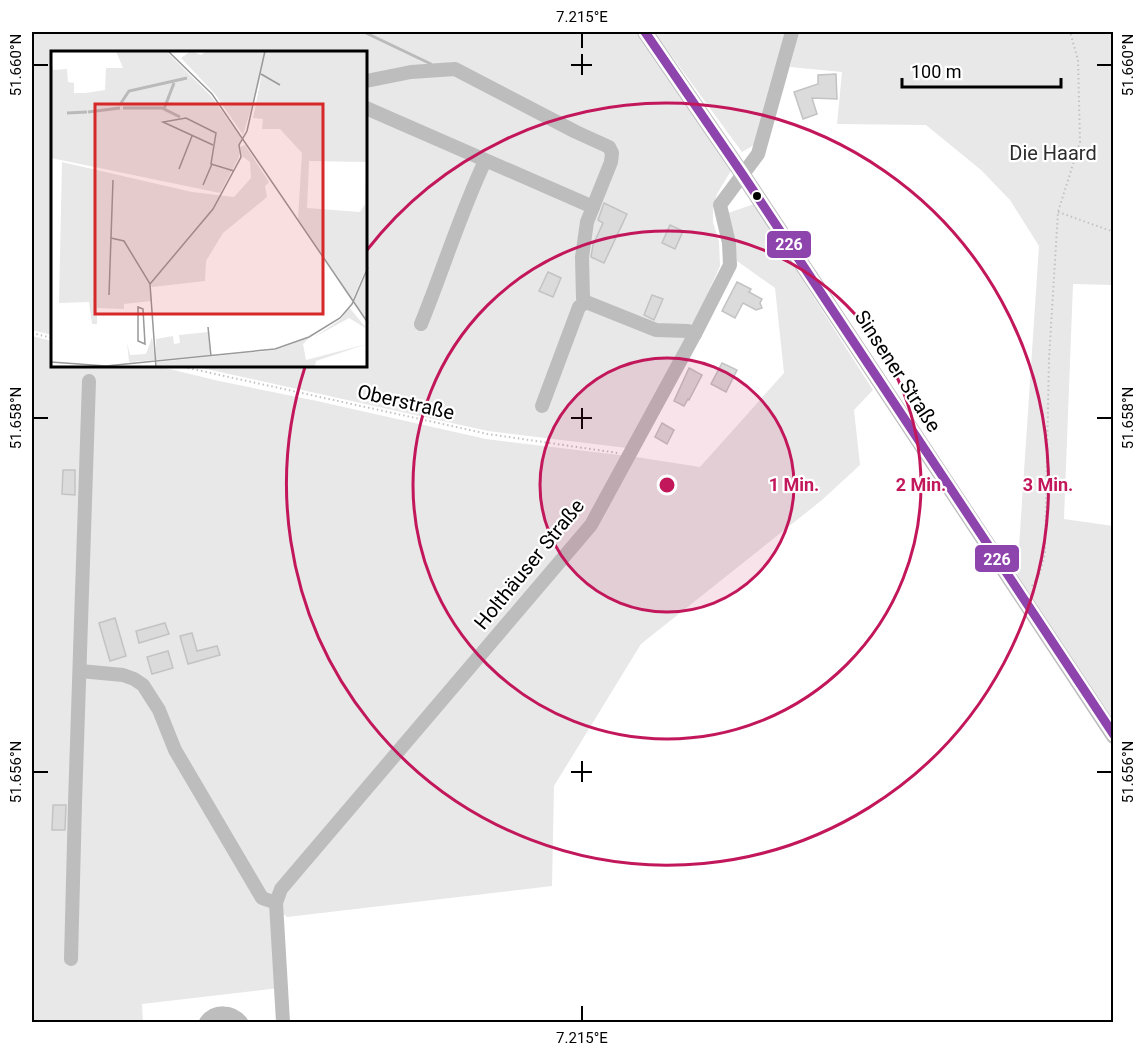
<svg xmlns="http://www.w3.org/2000/svg" width="1145" height="1054" viewBox="0 0 1145 1054" font-family="Roboto,sans-serif">
<style>
.green{fill:#e8e8e8}
.lines{fill:none;stroke-linecap:round;stroke-linejoin:round}
.stream{stroke:#bababa;stroke-width:3}
.building{fill:#dbdbdb;stroke:#c3c3c3;stroke-width:1.5}
.path{stroke:#c2c2c2;stroke-width:2;stroke-dasharray:1.5 3;stroke-linecap:butt}
.minor{stroke:#bdbdbd;stroke-width:14}
.major{stroke:#bdbdbd;stroke-width:16}
.bus-1-casing{stroke:#fff;stroke-width:14}
.bus-1{stroke:#8e44ad;stroke-width:9}
.ticks{fill:none;stroke:#000;stroke-width:2}
.ring{fill:none;stroke:#c2185b;stroke-width:3}
.bus-dot{fill:#000;stroke:#fff;stroke-width:2}
.labels{text-anchor:middle;dominant-baseline:central;stroke-width:4.5;stroke-linejoin:round;paint-order:stroke}
.park-label{font-size:20px;fill:#2c2c2c;stroke:#fff}
.street-label{font-size:20px;fill:#000;stroke:#fff}
.inset-river{fill:none;stroke:#bababa;stroke-width:3}
.inset-road{fill:none;stroke:#999;stroke-width:1.5}
.view{fill:#d62828;fill-opacity:0.15;stroke:#d62828;stroke-width:3}
.inset-edge{fill:none;stroke:#000;stroke-width:3}
.centre{fill:#c2185b;stroke:#fff;stroke-width:3}
.ring-label{font-size:18px;text-anchor:middle;font-weight:bold;fill:#c2185b;stroke:#fff;stroke-width:4.5;stroke-linejoin:round;paint-order:stroke}
.line-badge{stroke:#fff;stroke-width:2}
.badge-label{font-size:16px;text-anchor:middle;font-weight:bold;fill:#fff}
.neatline{fill:none;stroke:#000;stroke-width:2}
.ticks-label{font-size:15px;text-anchor:middle;fill:#000}
</style>
<rect width="100%" height="100%" fill="#fff"/>
<g class="green">
<path d="M32 32H636L663 68 732 169 717 194 713 208V222L719 242 720 266 692 329 627 448 488 431 193 366H366V52H52V335L32 330Z"/>
<path d="M654 32H785L759 134 754 145 742 152Z"/>
<path d="M799 32H1113V285L1073 284 1064 519 1113 526V724L1017 577 1039 246 1010 200 981 170 926 125 837 124 842 72 790 67Z"/>
<path d="M754 204 873 390 854 410 860 465 822 500 641 644 554 786 552 886 287 917 265 897 257 900 276 913 279 988 142 1004 143 1022H32V336L52 341V366H157L219 381 317 401 486 439 636 457 700 467 784 373 775 288 737 261 735 239 728 213Z"/>
</g>
<g class="lines">
<g class="stream">
<path d="M364 32 431 64"/>
<path d="M32 33 40 32"/>
</g>
</g>
<g class="building">
<path d="M836 74 837 99 812 98 817 114 803 119 794 92 818 84V75Z"/>
<path d="M604 203 627 214 604 263 591 257 593 245 603 223 598 220Z"/>
<path d="M670 225 683 231 675 249 662 243Z"/>
<path d="M548 272 561 278 553 297 539 291Z"/>
<path d="M737 282 751 289 749 292 762 299 760 303 762 308 756 310 743 303 735 318 722 311Z"/>
<path d="M652 295 663 299 654 320 644 315Z"/>
<path d="M722 363 737 370 726 392 711 384Z"/>
<path d="M689 368 702 375 689 400 688 399 684 406 674 401Z"/>
<path d="M662 423 674 430 667 444 655 437Z"/>
<path d="M63 470H75V495L62 494Z"/>
<path d="M115 618 126 656 110 661 99 623Z"/>
<path d="M165 623 169 634 139 643 136 631Z"/>
<path d="M192 633 197 651 217 646 220 655 188 664 180 636Z"/>
<path d="M168 651 173 668 152 674 147 657Z"/>
<path d="M53 805H66L65 830H52Z"/>
</g>
<g class="lines">
<g class="path">
<path d="M1058 212 1114 232"/>
<path d="M32 333 52 338"/>
<path d="M179 366 488 434 618 453"/>
<path d="M1032 586 1040 573 1045 553 1049 359 1058 212 1080 142 1078 60 1070 32"/>
</g>
<g class="minor">
<path d="M366 81 411 72 455 69 576 132 609 147 612 153 611 162 587 222 582 257 583 298 586 302 656 330 688 331 695 334"/>
<path d="M366 108 593 207"/>
<path d="M421 324C443 270 460 214 485 161"/>
<path d="M542 406 579 307 586 302"/>
<path d="M80 671 123 675 134 679 143 685 159 710 175 750 262 898 276 903"/>
<path d="M71 959 75 803 89 381"/>
<path d="M206 1022C215 1010 232 1011 241 1022"/>
<path d="M283 1022 276 903 281 889 591 525 695 334 730 265 729 243 720 205 758 154 792 32"/>
</g>
<path class="major" d="M645 32 743 175 1114 736"/>
<g class="bus-1-casing">
<path id="bus-1" d="M645 32 743 175 1114 735"/>
</g>
<use href="#bus-1" class="bus-1"/>
</g>
<path class="ticks" d="M582 33V48M582 54V75M33 65H48M571 65H592M1097 65H1112M582 408V429M33 418H48M571 418H592M1097 418H1112M582 761V782M33 772H48M571 772H592M1097 772H1112M582 1006V1021"/>
<circle cx="667" cy="485" r="127" fill="#c2185b" fill-opacity=".12"/>
<g class="ring">
<circle cx="667" cy="485" r="127"/>
<circle cx="667" cy="485" r="254"/>
<path d="M367 250A381 381 0 1 1 305 367"/>
</g>
<circle class="bus-dot" cx="757" cy="196" r="5"/>
<g class="labels">
<g class="park-label">
<text x="1053" y="153">Die Haard</text>
</g>
<g class="street-label">
<text transform="translate(898 371) rotate(57)">Sinsener Straße</text>
<text transform="translate(406 402) rotate(13)">Oberstraße</text>
<text transform="translate(529 564) rotate(-51)">Holthäuser Straße</text>
</g>
</g>
<g transform="translate(51 51)">
<rect width="316" height="316" fill="#fff"/>
<path d="M65 0H115L160 45 190 87 188 106 169 142 0 107V6L2 19 16 18 17 31 23 32V42H34L54 39 55 17H72ZM140 0 150 4 156 0H316V215L301 250 247 168 251 102 229 78H211L212 68 202 67 211 22 192 84 164 43 130 7ZM258 110 315 111 314 153 309 161 256 157ZM194 94 218 131 214 135 216 146 172 182 155 210 154 230 101 236 83 209 99 235 100 250 73 253V258L46 257V273H41L38 251 8 252 11 111 141 141 183 146 200 127 199 111 191 105 189 96ZM316 218V269L302 251ZM298 256 316 278 298 267 262 287 290 268ZM157 281 160 304 105 309V288L122 285 123 293 129 292 128 284ZM101 286 104 309 78 311 76 291 79 304 95 303ZM258 287 252 293 255 309 316 293 265 310 264 316H106V311L224 299Z" fill="#e8e8e8" fill-rule="evenodd"/>
<path class="inset-river" d="M70 52 78 40 136 27M72 57H111L129 66M113 58 123 32M37 61 69 57M16 62 36 61"/>
<path class="inset-road" d="M117 0 161 43 317 272M210 23 229 34M162 94 112 71 135 67 165 82 160 113 183 120M128 118 141 85M152 134 161 113M60 187 73 190 99 233M58 244 62 129M87 256 92 258 94 293 87 290ZM157 276 160 305M0 311 55 315 224 298 258 286 289 267 301 253 317 216M105 316 99 233 162 158 190 106 188 94 196 80 214 0"/>
<path class="view" d="M44 53H272V263H44Z"/>
<rect width="316" height="316" class="inset-edge"/>
</g>
<circle cx="667" cy="485" r="9" class="centre"/>
<g class="ring-label">
<text x="794" y="491">1 Min.</text>
<text x="921" y="491">2 Min.</text>
<text x="1048" y="491">3 Min.</text>
</g>
<g class="line-badge">
<rect x="766" y="230" width="46" height="29" rx="6" fill="#8e44ad"/>
<rect x="974" y="544" width="46" height="29" rx="6" fill="#8e44ad"/>
</g>
<g class="badge-label">
<text x="789" y="250">226</text>
<text x="997" y="565">226</text>
</g>
<rect width="1145" height="1054" fill="none" stroke="#ffffff" stroke-width="66"/>
<path d="M902 78v9h159v-9" fill="none" stroke="#000000" stroke-width="3"/>
<text x="911" y="78" font-size="18" fill="#000000" stroke="#ffffff" stroke-width="4.5" paint-order="stroke">100 m</text>
<rect x="33" y="33" width="1079" height="988" class="neatline"/>
<g class="ticks-label">
<text x="582" y="22">7.215°E</text>
<text transform="translate(16 65) rotate(-90)" y="5">51.660°N</text>
<text transform="translate(1128 65) rotate(-90)" y="5">51.660°N</text>
<text transform="translate(16 418) rotate(-90)" y="5">51.658°N</text>
<text transform="translate(1128 418) rotate(-90)" y="5">51.658°N</text>
<text transform="translate(16 772) rotate(-90)" y="5">51.656°N</text>
<text transform="translate(1128 772) rotate(-90)" y="5">51.656°N</text>
<text x="582" y="1043">7.215°E</text>
</g>
</svg>
